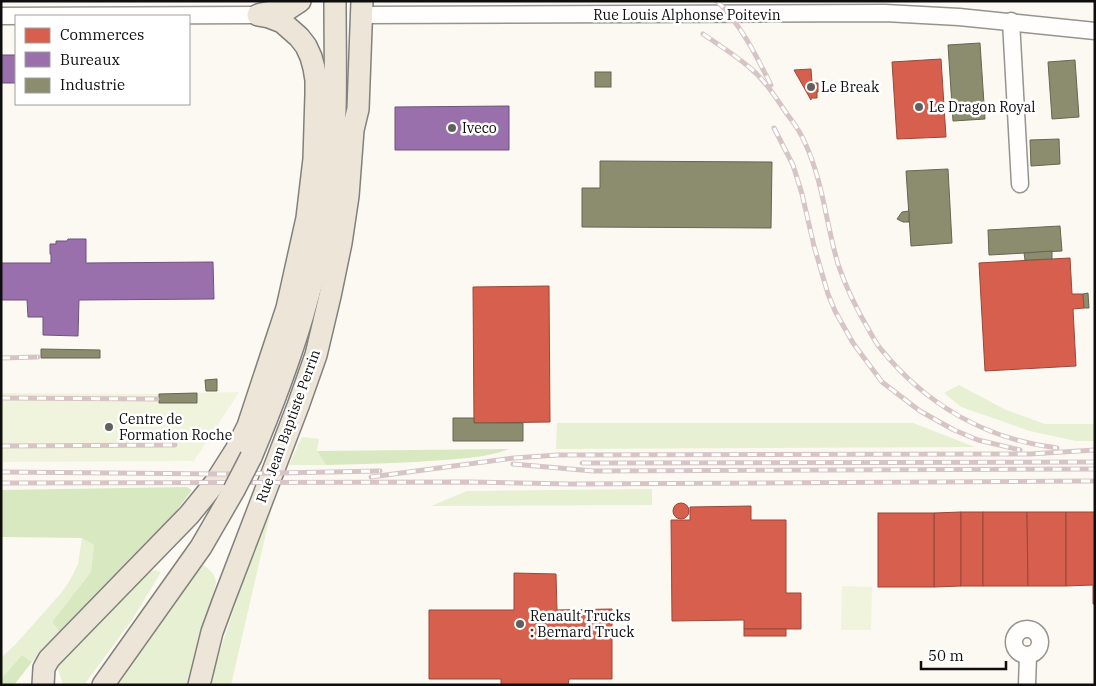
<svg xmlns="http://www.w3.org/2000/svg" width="1096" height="686" viewBox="0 0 1096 686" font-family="'IBM Plex Serif',serif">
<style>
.green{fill:#e7f0d2}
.forest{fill:#d8e8c0}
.pitch{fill:#f0f4dc}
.shops{fill:#d6604d;stroke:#9a473a}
.offices{fill:#9970ab;stroke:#6f537c}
.industry{fill:#8c8c6e;stroke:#666651}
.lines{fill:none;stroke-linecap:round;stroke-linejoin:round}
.minor-casing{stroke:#959491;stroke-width:19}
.major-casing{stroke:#82817e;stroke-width:24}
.minor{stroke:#fffefd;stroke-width:16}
.major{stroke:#ece5d8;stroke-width:21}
.rail-casing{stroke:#d7c5c6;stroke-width:5}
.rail{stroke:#fff;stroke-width:3;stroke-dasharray:9;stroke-linecap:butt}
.major-bridge-casing{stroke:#82817e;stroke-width:24;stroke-linecap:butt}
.major-bridge{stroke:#ece5d8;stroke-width:21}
.poi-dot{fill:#61605e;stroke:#fff;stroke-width:2}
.labels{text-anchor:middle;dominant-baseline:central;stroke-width:5;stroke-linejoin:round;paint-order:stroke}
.street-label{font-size:14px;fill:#0e0e0e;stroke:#fff}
.poi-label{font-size:14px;fill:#0e0e0e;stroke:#fff;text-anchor:start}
</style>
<rect width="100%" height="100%" fill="#fcf9f2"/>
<g class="green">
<path d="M959 385 1006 410 1045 424H1095V441H1076L1030 431 961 407 944 393Z"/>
<path d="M557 423H913L975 447 556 449Z"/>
<path d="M302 437 319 439 317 451 326 465H289Z"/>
<path d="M652 489V505L431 506 467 491Z"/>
<path d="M272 507 231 685H211L214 669 265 515Z"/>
<path d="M82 538 94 545 91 572 52 622 60 632 32 662 22 655 1 679V658L15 645 62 592 70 580 78 564Z"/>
<path d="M200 563C209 569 216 573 216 584L187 685H111Z"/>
<path d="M155 570 161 572 132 620 84 685H63L57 666 60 657 147 573Z"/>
</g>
<g class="forest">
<path d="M509 449C489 457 467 458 445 460 405 463 366 464 326 465L317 451Z"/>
<path d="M187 487 192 490 172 517 60 632 52 622 91 572 94 545 82 538 1 537V490Z"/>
<path d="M22 655 32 662 14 685H1V679Z"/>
</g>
<g class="pitch">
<path d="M239 392 194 461 1 462V393L159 394Z"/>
<path d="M842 586 872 587 871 630H841Z"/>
</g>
<g class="shops">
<path d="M941 59 946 137 897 139 892 62Z"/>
<path d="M811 69 812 83H818V92H817V98H811V100L794 70Z"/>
<path d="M1070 258 1072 294H1083L1084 308 1073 309 1076 366 985 371 979 263Z"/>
<path d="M549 286 550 422 474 423 473 287Z"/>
<circle cx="681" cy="511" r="8"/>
<path d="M751 506V520H786V593H801V629H744V620L672 621 671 520H690V507Z"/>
<path d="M961 512V586L934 587V513Z"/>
<rect x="961" y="512" width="22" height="74"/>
<path d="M983 512H1027L1028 586H983Z"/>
<path d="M1027 512H1066V586H1028Z"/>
<path d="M1066 512H1095V604H1093V585L1066 586Z"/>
<rect x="878" y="513" width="56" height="74"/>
<path d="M514 573 556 574 557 610 612 609V679H569L568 685H501V679H429V610H514Z"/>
<rect x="744" y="629" width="42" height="7"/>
</g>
<g class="offices">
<rect x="1" y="55" width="15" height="28"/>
<path d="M509 106V150H395V107Z"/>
<path d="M68 239H86V263L213 262 214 299 79 300 78 336 43 335V317H28L27 300H1V263H51V254H50V244H56V241H67Z"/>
</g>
<g class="industry">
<path d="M980 43 985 119 953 121 948 45Z"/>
<path d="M1075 60 1079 117 1052 119 1048 62Z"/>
<rect x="595" y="72" width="16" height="15"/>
<path d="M1059 139 1060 164 1031 166 1030 140Z"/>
<path d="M600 161 772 162 771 228 582 227V188H600Z"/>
<path d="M948 169 952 243 911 246 906 171Z"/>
<path d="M909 211V222H903L897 219 902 212Z"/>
<path d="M1060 226 1062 251 989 255 988 230Z"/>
<path d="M1052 251V259L1025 260 1024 253Z"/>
<path d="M1088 293 1089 308H1084L1083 294Z"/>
<path d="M41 349 100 350V358H41Z"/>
<path d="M217 379V391H206L205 380Z"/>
<path d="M197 393V403H159V394Z"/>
<path d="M453 418H474V423H523V441H453Z"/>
</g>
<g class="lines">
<g class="minor-casing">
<g id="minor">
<path d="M362 15 885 13 959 17 1095 31"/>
<path d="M1 16 258 15"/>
<path d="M1011 21 1020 184"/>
<circle cx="1027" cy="642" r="13"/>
<path d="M1027 685 1028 655"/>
</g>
</g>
<g class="major-casing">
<g id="major">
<path d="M261 14 288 9 300 1"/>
<path d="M251 457C290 364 324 266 332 165 337 111 335 56 335 1"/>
<path d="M43 685 44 668 49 659 189 515 215 483 236 450 248 426 287 308 307 218 314 159 316 94V80L314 68 311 57 306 46 299 37 282 22 269 17 258 15"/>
<path d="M103 685 201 547 234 490"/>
<path d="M199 685 212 632 223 602 298 406 316 355 330 296 341 243 348 196 353 130 358 109 362 1"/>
</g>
</g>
<use href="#minor" class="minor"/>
<use href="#major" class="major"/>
<g class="rail-casing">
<g id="rail">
<path d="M717 1C741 25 756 55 771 85"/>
<path d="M703 34C719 45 735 55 749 67 765 80 776 98 787 114 794 123 801 133 805 143 823 181 826 224 838 264 846 288 857 310 870 332 873 337 876 343 880 348 925 404 985 439 1057 448"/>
<path d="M774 128 793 165 802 194 814 246 828 294 835 311 853 343 882 382 920 411 954 430 978 440 1020 450"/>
<path d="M1 358 38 357"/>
<path d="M1 398 157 399"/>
<path d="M1 446 175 445"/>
<path d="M582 463 1095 462"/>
<path d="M513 464 593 471 1095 469"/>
<path d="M1 472 221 474 380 471"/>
<path d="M371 477 514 458 558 455 997 454H1030L1095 450"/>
<path d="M1 483 470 482 570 484 1095 481"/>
</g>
</g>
<use href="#rail" class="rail"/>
<g class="major-bridge-casing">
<path id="major-bridge" d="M234 490 251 457"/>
</g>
<use href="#major-bridge" class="major-bridge"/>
</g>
<g class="poi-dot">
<circle cx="811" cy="87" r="5"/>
<circle cx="919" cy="107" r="5"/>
<circle cx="452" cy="128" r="5"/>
<circle cx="109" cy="427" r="5"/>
<circle cx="520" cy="624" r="5"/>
</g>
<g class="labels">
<g class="street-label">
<text x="687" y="15">Rue Louis Alphonse Poitevin</text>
<text transform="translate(288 426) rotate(-70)">Rue Jean Baptiste Perrin</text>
</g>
<g class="poi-label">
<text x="821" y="87">Le Break</text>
<text x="929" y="107">Le Dragon Royal</text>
<text x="462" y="128">Iveco</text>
<text x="119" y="419">Centre de<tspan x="119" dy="16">Formation Roche</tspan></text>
<text x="530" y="616">Renault Trucks<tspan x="530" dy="16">: Bernard Truck</tspan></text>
</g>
</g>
<rect width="1096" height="686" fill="none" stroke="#0e0e0e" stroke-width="5"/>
<rect x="15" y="15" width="175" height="90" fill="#ffffff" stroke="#9f9f9f"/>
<rect x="25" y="28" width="25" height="15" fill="#d6604d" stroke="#9f9f9f"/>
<text x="60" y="40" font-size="15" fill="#0e0e0e">Commerces</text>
<rect x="25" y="52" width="25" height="15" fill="#9970ab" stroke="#9f9f9f"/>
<text x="60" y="65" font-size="15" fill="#0e0e0e">Bureaux</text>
<rect x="25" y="78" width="25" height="15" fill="#8c8c6e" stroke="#9f9f9f"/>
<text x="60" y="90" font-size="15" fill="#0e0e0e">Industrie</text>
<path d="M921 661v8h85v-8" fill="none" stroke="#0e0e0e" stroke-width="2.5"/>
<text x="928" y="661" font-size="15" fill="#0e0e0e" stroke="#ffffff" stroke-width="4" paint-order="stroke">50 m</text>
</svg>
